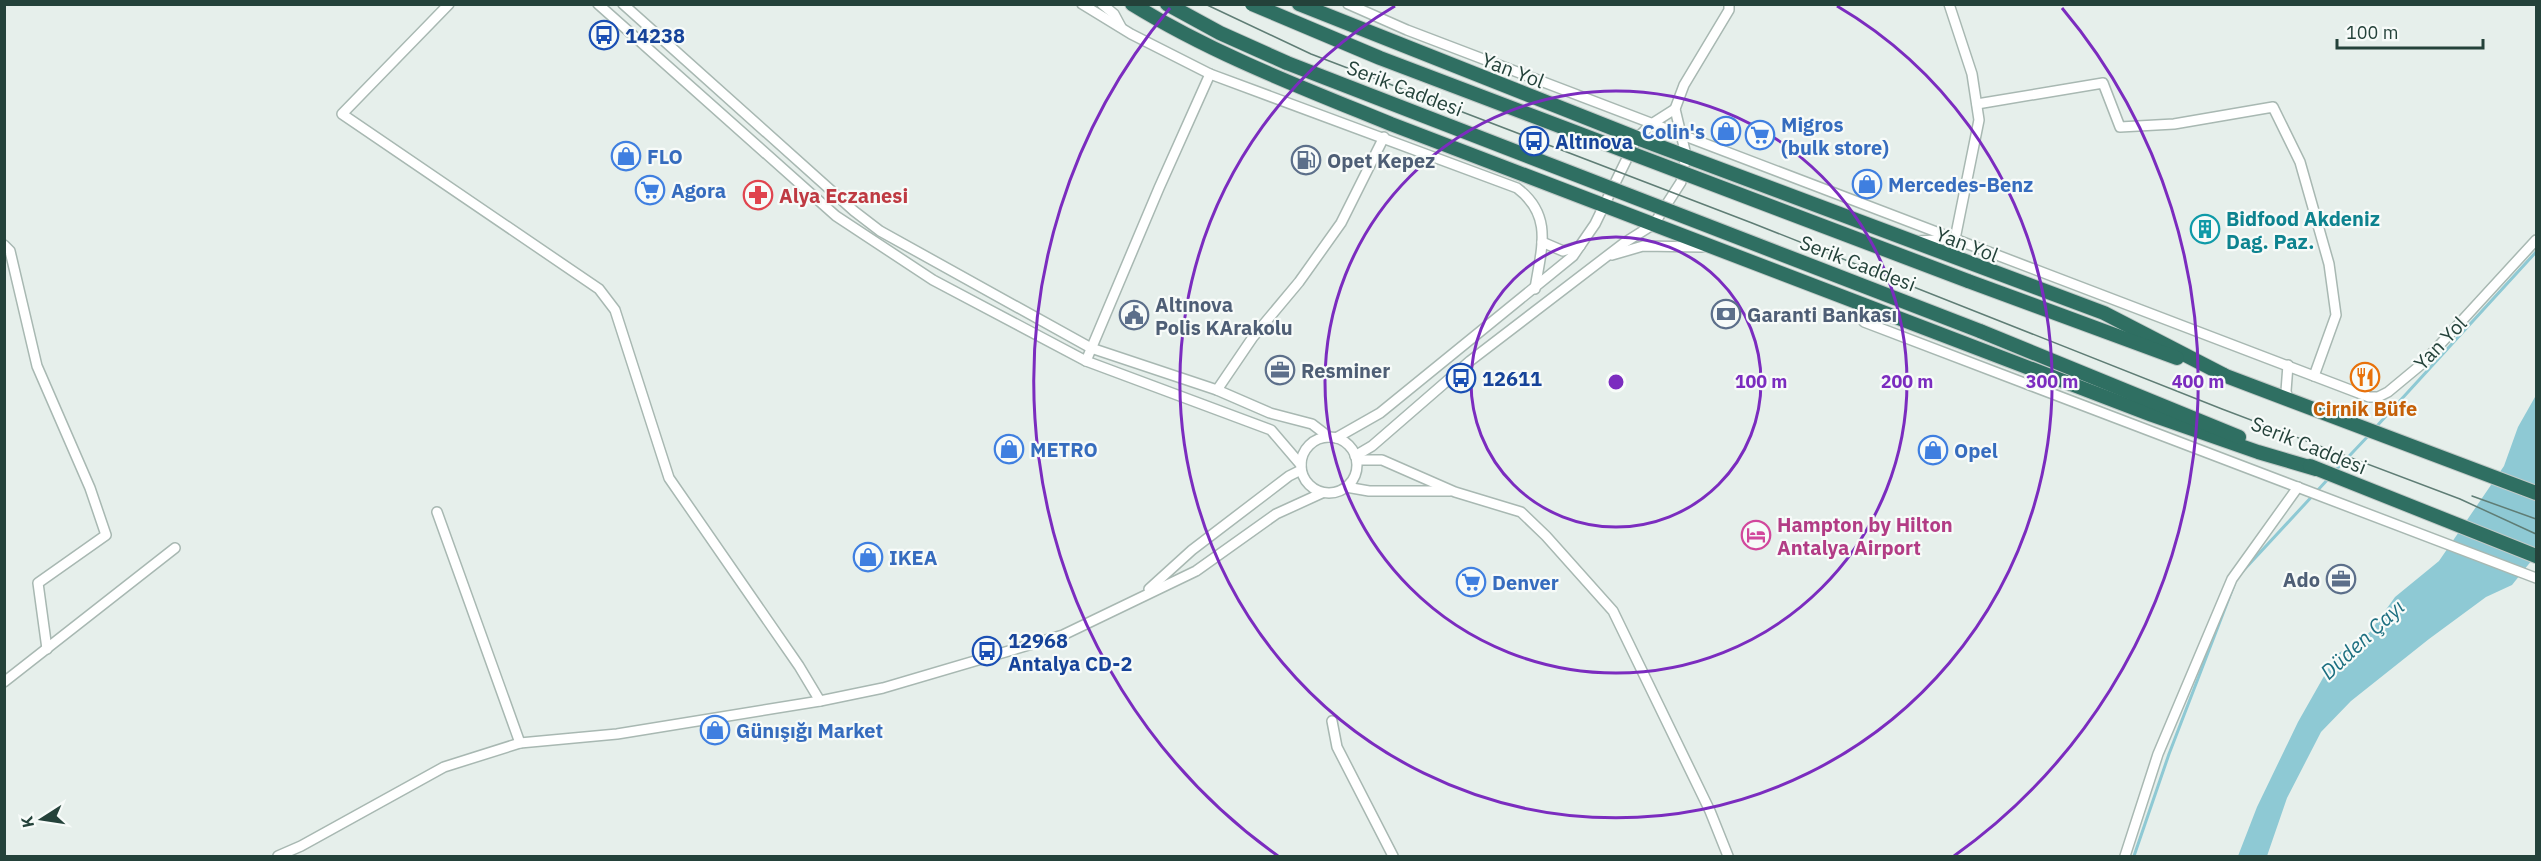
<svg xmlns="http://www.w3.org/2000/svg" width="2541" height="861" viewBox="0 0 2541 861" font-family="'IBM Plex Sans',sans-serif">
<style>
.water{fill:#8ec9d4}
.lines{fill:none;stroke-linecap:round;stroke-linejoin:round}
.stream{stroke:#8ec9d4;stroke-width:3}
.minor-casing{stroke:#a8b8b2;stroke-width:12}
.highway-casing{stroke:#c2cac8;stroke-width:16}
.minor{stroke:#fff;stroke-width:9}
.highway{stroke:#2f6f62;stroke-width:14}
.tram{stroke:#5f7d75;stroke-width:1.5}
.highway-bridge-casing{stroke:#c2cac8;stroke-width:16;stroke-linecap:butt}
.highway-bridge{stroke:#2f6f62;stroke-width:14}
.ring{fill:none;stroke:#7b2cbf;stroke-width:3}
.labels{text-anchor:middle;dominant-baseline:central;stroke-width:4.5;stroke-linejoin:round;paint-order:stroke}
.transit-label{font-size:20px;font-weight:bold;fill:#164399;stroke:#f7fbf9;text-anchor:start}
.street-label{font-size:20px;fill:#24423a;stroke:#f7fbf9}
.shop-label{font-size:20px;font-weight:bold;fill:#366cbe;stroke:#f7fbf9;text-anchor:start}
.service-label{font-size:20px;font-weight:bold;fill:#4e5e75;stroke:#f7fbf9;text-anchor:start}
.health-label{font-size:20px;font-weight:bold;fill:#be3a42;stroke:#f7fbf9;text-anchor:start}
.culture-label{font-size:20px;font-weight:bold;fill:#0d838f;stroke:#f7fbf9;text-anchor:start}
.food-label{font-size:20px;font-weight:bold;fill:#c56008;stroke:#f7fbf9}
.hotel-label{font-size:20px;font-weight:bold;fill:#b23c85;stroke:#f7fbf9;text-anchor:start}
.water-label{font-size:21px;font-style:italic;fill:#1c6f80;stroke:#f7fbf9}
.centre{fill:#7b2cbf;stroke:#f7fbf9;stroke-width:3}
.ring-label{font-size:18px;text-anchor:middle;font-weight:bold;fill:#7b2cbf;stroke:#f7fbf9;stroke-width:4.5;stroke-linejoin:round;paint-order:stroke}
</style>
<rect width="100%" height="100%" fill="#e6efeb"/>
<path class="water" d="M2535 397 2536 555 2512 585 2486 597 2429 639 2351 701 2321 732 2287 798 2267 856H2238L2257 807 2298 722 2336 655 2370 632 2395 597 2439 561 2504 466 2518 427Z"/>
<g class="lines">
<g class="stream">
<path d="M2376 427 2536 252"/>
<path d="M2335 471 2370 434"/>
<path d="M2242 572 2329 478"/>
<path d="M2134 856 2169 754 2234 585"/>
</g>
<g class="minor-casing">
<g id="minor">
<path d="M449 4 342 114 599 289 615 310 669 478 799 666 820 701"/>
<path d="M598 4 836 216 933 280 1086 361 1271 430 1301 465"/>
<path d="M623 4 854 211 880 231 1091 348 1217 390 1270 413 1312 424 1329 437"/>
<path d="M1082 4 1131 34 1210 74 1517 188C1554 216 1541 249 1535 289"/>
<path d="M1102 4 1114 14 1121 27"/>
<path d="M1348 4 1407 30 2369 397H2378L2388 392 2423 363 2536 240"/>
<path d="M1977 104 2103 83 2120 127 2174 124 2273 107 2300 162 2329 264 2336 315 2314 376"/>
<path d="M1917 241 1955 239 1979 120 1972 74 1949 4"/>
<path d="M1542 242 1563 251 1580 246"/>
<path d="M4 245 10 251 37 366 90 488 106 535 38 583 47 649"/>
<path d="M1612 255 1643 246 1702 247"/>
<path d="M1857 303 1864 322 2536 578"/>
<path d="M1086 361 1159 188 1210 74"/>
<path d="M2288 365 2286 391 2288 400"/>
<path d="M1217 390 1253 337 1299 282 1341 223 1384 137"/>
<circle cx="1329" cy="465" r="28"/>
<path d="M1336 438 1380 413 1573 256 1595 224 1637 138 1653 123 1675 109"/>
<path d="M1355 456 1372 446 1470 361 1624 243 1654 224 1681 182 1686 155 1675 109 1684 85 1729 10V4"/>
<path d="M1357 460H1382L1455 492 1521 512 1546 536 1613 611 1710 811 1728 856"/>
<path d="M1346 487 1369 491H1450"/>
<path d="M437 512 520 743"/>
<path d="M1149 589 1192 550 1289 476 1301 470"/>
<path d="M4 682 175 548"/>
<path d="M1332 721 1337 747 1393 856"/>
<path d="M278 856 301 846 444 767 520 743 617 734 820 701 883 688 1063 635 1196 571 1276 514 1322 493"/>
<path d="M2125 856 2158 754 2232 579 2298 487"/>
</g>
</g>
<g class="highway-casing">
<g id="highway">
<path d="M1132 4C1213 54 1303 88 1391 124L2152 415 2258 452 2316 469"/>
<path d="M1167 4 1220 33 1287 63"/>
<path d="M1299 4 1637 138 2104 313 2224 375"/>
<path d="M1968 281 2177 358"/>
<path d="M1980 331 2239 437"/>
<path d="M2218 373 2536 493"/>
<path d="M2310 466 2536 556"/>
</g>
</g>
<use href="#minor" class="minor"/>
<use href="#highway" class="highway"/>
<g class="tram">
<path d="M1205 4 1311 54 1752 223 2222 409 2460 499 2536 534"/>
<path d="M2472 496 2536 519"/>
</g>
<g class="highway-bridge-casing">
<g id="highway-bridge">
<path d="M1252 4 1380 58 1968 281"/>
<path d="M1287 63 1980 331"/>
</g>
</g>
<use href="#highway-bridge" class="highway-bridge"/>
</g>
<g class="ring">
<circle cx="1616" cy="382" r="145"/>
<circle cx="1616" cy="382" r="291"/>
<path d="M1837 6A436 436 0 1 1 1395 6"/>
<path d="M1278 856A582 582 0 0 1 1170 8M2062 8A582 582 0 0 1 1954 856"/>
</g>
<defs>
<g id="bus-ring" transform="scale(1.5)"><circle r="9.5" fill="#f7fbf9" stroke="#1a4fb4" stroke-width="1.5"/><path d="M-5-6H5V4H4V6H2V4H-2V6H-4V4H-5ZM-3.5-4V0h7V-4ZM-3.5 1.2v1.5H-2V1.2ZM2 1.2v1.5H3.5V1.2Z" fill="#1a4fb4"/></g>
<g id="shop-ring" transform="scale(1.5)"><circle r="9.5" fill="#f7fbf9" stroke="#3f7fe0" stroke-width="1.5"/><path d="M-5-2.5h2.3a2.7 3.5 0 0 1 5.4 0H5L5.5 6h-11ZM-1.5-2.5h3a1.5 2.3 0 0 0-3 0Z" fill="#3f7fe0"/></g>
<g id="supermarket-ring" transform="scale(1.5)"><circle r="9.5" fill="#f7fbf9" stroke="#3f7fe0" stroke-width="1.5"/><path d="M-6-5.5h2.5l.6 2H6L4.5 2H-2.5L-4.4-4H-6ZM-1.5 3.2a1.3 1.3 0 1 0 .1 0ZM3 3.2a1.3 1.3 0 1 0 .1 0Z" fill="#3f7fe0"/></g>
<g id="fuel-ring" transform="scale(1.5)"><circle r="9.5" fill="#f7fbf9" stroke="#5c6f8a" stroke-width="1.5"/><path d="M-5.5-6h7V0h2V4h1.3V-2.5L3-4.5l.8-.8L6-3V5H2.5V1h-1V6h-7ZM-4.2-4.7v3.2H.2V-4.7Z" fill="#5c6f8a"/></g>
<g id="pharmacy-ring" transform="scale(1.5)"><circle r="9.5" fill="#f7fbf9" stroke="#e0444e" stroke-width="1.5"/><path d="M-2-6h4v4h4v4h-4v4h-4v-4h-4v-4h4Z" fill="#e0444e"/></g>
<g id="building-ring" transform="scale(1.5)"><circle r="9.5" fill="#f7fbf9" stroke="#0f9aa8" stroke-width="1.5"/><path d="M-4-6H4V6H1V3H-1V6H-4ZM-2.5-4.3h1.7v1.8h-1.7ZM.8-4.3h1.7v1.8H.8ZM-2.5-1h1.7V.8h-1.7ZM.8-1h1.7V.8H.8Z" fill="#0f9aa8"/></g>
<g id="bank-ring" transform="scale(1.5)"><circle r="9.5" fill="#f7fbf9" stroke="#5c6f8a" stroke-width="1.5"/><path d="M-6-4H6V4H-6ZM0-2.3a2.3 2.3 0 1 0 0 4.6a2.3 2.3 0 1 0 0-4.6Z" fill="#5c6f8a"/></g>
<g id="civic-ring" transform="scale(1.5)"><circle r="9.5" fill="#f7fbf9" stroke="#5c6f8a" stroke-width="1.5"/><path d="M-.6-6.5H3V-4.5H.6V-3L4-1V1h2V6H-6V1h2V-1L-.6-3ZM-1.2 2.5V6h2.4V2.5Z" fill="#5c6f8a"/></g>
<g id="office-ring" transform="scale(1.5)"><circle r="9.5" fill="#f7fbf9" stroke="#5c6f8a" stroke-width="1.5"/><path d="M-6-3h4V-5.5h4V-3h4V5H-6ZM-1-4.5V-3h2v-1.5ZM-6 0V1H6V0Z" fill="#5c6f8a"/></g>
<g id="restaurant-ring" transform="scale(1.5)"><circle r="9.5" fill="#f7fbf9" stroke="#e8710a" stroke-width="1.5"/><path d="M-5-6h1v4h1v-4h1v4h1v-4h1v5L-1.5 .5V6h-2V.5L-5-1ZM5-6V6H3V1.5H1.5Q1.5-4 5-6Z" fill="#e8710a"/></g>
<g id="hotel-ring" transform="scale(1.5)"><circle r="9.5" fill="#f7fbf9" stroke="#d1479c" stroke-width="1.5"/><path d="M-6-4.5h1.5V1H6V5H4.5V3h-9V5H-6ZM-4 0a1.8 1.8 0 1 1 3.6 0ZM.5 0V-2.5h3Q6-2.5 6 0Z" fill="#d1479c"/></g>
</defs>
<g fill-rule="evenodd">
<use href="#bus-ring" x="604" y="35"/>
<use href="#shop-ring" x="1726" y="131"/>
<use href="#supermarket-ring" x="1760" y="135"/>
<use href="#bus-ring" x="1534" y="141"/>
<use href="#shop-ring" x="626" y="156"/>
<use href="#fuel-ring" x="1306" y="160"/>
<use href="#shop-ring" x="1867" y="184"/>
<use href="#supermarket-ring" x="650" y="190"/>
<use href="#pharmacy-ring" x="758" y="195"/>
<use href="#building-ring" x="2205" y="229"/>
<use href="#bank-ring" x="1726" y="314"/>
<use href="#civic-ring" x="1134" y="315"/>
<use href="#office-ring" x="1280" y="370"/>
<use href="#restaurant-ring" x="2365" y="377"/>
<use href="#bus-ring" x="1461" y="378"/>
<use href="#shop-ring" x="1009" y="449"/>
<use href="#shop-ring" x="1933" y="450"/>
<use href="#hotel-ring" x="1756" y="535"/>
<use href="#shop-ring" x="868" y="557"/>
<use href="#office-ring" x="2341" y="579"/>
<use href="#supermarket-ring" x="1471" y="582"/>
<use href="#bus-ring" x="987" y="651"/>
<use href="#shop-ring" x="715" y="730"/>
</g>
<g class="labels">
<g class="transit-label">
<text x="625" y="35">14238</text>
<text x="1555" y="141">Altınova</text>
<text x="1482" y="378">12611</text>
<text x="1008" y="640">12968<tspan x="1008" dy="23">Antalya CD-2</tspan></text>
</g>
<g class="street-label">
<text transform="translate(1513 70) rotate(21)">Yan Yol</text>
<text transform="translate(1405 88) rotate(21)">Serik Caddesi</text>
<text transform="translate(1967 244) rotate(21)">Yan Yol</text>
<text transform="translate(1858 263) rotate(21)">Serik Caddesi</text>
<text transform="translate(2440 343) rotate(-46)">Yan Yol</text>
<text transform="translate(2309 445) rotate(22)">Serik Caddesi</text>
</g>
<g class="shop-label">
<text x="1781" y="124">Migros<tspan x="1781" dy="23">(bulk store)</tspan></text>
<text x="1705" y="131" text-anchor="end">Colin's</text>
<text x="647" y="156">FLO</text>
<text x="1888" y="184">Mercedes-Benz</text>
<text x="671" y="190">Agora</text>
<text x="1030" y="449">METRO</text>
<text x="1954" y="450">Opel</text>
<text x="889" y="557">IKEA</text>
<text x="1492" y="582">Denver</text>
<text x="736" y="730">Günışığı Market</text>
</g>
<g class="service-label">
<text x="1327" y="160">Opet Kepez</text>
<text x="1155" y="304">Altınova<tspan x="1155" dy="23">Polis KArakolu</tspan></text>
<text x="1747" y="314">Garanti Bankası</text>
<text x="1301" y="370">Resminer</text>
<text x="2320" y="579" text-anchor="end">Ado</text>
</g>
<g class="health-label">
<text x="779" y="195">Alya Eczanesi</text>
</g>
<g class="culture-label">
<text x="2226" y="218">Bidfood Akdeniz<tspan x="2226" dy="23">Dag. Paz.</tspan></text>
</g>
<g class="food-label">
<text x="2365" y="408">Cirnik Büfe</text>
</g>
<g class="hotel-label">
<text x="1777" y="524">Hampton by Hilton<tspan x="1777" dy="23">Antalya Airport</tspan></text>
</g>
<g class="water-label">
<text transform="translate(2362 639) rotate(-43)">Düden Çayı</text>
</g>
</g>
<circle cx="1616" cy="382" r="9" class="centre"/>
<g class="ring-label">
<text x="1761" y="388">100 m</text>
<text x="1907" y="388">200 m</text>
<text x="2052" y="388">300 m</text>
<text x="2198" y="388">400 m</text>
</g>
<rect width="2541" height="861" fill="none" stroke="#24423a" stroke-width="12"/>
<g transform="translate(42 819) rotate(258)" stroke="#f7fbf9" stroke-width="4.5" paint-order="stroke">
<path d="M0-4.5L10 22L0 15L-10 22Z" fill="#24423a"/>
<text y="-9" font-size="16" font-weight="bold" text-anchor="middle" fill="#24423a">K</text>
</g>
<path d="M2337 39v9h146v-9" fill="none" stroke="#24423a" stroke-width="3"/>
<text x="2346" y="39" font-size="18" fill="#24423a" stroke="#f7fbf9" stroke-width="4.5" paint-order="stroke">100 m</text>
</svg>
